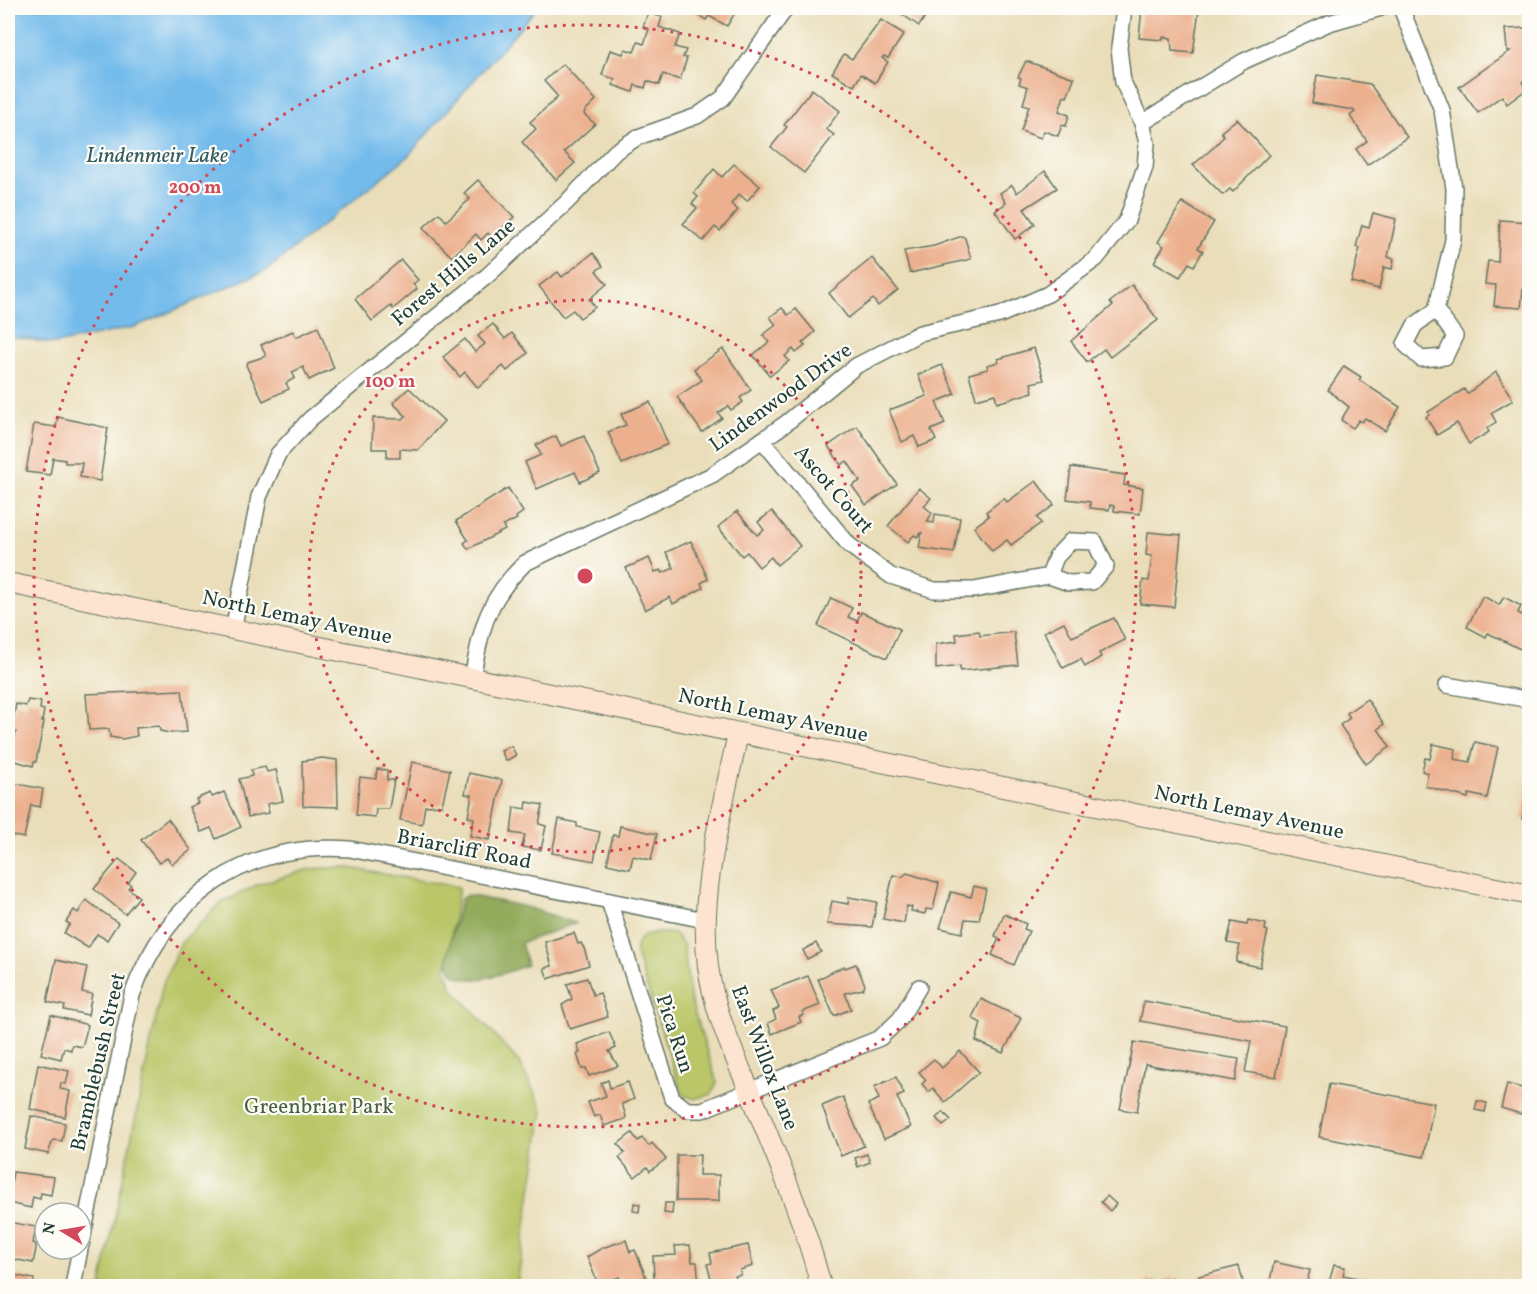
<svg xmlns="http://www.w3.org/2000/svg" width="1537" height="1294" viewBox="0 0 1537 1294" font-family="Vollkorn,serif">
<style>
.green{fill:#bac668;stroke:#6c824e;stroke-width:1.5}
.forest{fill:#93ab5c;stroke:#597448;stroke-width:1.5}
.water{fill:#73bbeb;stroke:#497c90;stroke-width:1.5}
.building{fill:#ecb08e}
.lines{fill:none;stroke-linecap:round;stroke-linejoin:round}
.street-casing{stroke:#667563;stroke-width:18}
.secondary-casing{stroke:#667563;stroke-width:22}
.street{stroke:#fff;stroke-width:15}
.secondary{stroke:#fde4d0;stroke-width:20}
.ring{fill:none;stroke:#d1495b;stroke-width:3;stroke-dasharray:3 6}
.labels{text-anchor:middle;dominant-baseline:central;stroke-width:4.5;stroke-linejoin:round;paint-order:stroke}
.street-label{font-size:21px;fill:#1f3d34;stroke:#fdfcf7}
.park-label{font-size:21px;fill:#465f41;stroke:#fdfcf7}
.water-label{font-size:22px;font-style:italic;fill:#345c62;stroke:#fdfcf7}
.centre{fill:#d1495b;stroke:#fdfcf7;stroke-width:3}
.ring-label{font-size:18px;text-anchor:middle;font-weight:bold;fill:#d1495b;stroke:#fdfcf7;stroke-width:4.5;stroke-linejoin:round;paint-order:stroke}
</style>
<rect width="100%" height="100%" fill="#fdfcf7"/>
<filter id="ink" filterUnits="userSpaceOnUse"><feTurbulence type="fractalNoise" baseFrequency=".0167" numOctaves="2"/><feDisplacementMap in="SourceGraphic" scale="12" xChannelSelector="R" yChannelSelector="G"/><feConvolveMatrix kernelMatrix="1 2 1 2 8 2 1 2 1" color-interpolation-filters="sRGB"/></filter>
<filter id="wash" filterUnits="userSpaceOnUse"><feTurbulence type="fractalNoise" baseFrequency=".008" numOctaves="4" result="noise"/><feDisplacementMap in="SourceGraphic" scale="24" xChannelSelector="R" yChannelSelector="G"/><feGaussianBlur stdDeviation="1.35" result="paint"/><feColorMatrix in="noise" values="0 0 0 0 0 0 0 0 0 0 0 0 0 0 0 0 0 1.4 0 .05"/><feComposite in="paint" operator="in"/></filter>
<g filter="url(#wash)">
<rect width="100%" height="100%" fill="#eadeba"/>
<g class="green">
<path d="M343 867 459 887 446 969 452 988 519 1062 543 1110 517 1286H101L163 983 181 943 219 904 259 884 310 869Z"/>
<path d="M652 933H674L683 944 691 1002 717 1082 712 1094 694 1099 684 1095 680 1089 636 954C635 942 640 936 652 933Z"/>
</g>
<path class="forest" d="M467 895 526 907 576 923 521 943 527 965C510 971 451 996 448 960 447 945 458 916 461 899Z"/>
<path class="water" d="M8 8H537L408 156 267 270 135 327 55 344 9 336 8 332Z"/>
<g id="blocks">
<g class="building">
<path d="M688 8H738L727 26 709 16 706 20Z"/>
<path d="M893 8H931L919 26Z"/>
<path d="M1142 8 1199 10 1193 53 1172 51 1171 38 1163 37V40L1139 38Z"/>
<path d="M648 13 662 17 659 27 680 34 675 47 686 50 683 57 687 58 680 80 663 74 659 85 647 81 645 88 635 85 633 92 613 85 615 79 602 75 610 50 623 54 625 49 634 52 638 42 644 44 649 29 643 27Z"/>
<path d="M881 20 904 34 888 58 884 56 882 58 888 62 875 83 861 74 854 86 832 73 844 54 852 59Z"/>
<path d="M1526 28 1530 77 1522 82 1527 89 1507 104 1502 96 1478 113 1459 87 1510 51 1507 50 1505 29Z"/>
<path d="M1026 61 1074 78 1067 97 1064 96 1059 111 1069 115 1066 126 1062 125 1058 136 1044 131 1041 138 1021 131 1029 106 1023 104 1028 87 1019 84 1021 78 1018 77Z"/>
<path d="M563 64 596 100 585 111 584 114 595 124 564 152 575 163 556 180 522 142 536 129 530 122 558 97 544 81Z"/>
<path d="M1317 75 1370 84 1407 137 1367 165 1356 149 1367 141 1350 116 1355 112 1353 110 1312 103Z"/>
<path d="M812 89 840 111 826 129 834 135 804 173 771 147 787 127 784 125Z"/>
<path d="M1237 119 1269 155 1233 192 1230 189 1223 195 1193 165 1214 147 1224 136 1221 132Z"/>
<path d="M734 164 760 186 747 201 739 194 731 204 738 210 720 231 715 227 703 241 683 224 697 208 692 204 698 197 694 193 714 169 722 177Z"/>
<path d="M1045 171 1057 188 1024 209 1035 224 1015 239 995 211 1006 203 1000 193 1012 185 1017 193Z"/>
<path d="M478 180 514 217 492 238 488 233 481 240 476 234 452 257 423 228 439 213 446 221 470 199 464 193Z"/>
<path d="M1182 202 1214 222 1198 248 1203 251 1194 266 1189 263 1180 277 1154 262 1164 246 1158 242Z"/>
<path d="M1373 213 1396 219 1388 257 1394 259 1392 269 1384 267 1379 289 1351 282 1360 248 1356 247 1362 225 1369 227Z"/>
<path d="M1500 220 1530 222 1526 264 1530 265V290L1523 289 1521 308 1494 306 1496 285 1485 284 1488 261 1498 262Z"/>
<path d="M962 236 965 238 971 259 910 273 904 251 934 246Z"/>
<path d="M593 253 603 266 596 271 607 284 589 299 595 307 580 318 573 310 563 317 539 286 558 272 562 277Z"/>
<path d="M872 258 898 290 878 306 873 299 848 318 829 293Z"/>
<path d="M401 260 418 280 413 284 417 289 393 309 391 306 372 321 355 299Z"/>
<path d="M1132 285 1158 320 1110 357 1104 349 1087 362 1071 341 1113 305 1110 302Z"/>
<path d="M782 308 788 315 796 309 815 332 802 343 805 346 796 353 793 349 785 356 789 361 770 376 753 355 769 342 763 335 776 325 770 317Z"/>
<path d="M493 324 505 339 512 333 528 353 507 371 503 366 478 388 465 372 460 377 443 357 465 339 475 352 485 344 478 336Z"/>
<path d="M318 327 334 368 309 380 303 367 292 372 295 378 286 383 289 389 263 401 246 365 248 362 266 356 261 345 293 331 296 337Z"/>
<path d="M1034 348 1044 380 1031 383 1033 392 997 403 995 394 976 399 969 374 988 369 987 365 999 362 998 359Z"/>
<path d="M723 349 751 390 740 398 743 402 731 410 728 406 718 413 722 418 702 432 677 397 702 380 694 369Z"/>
<path d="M942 365 955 394 936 402 945 424 931 430 936 440 919 447 914 436 902 442 889 410 927 396 918 375Z"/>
<path d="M1344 366 1361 377 1359 380 1400 407 1385 431 1365 418 1362 422 1359 420 1353 428 1341 420 1349 407 1328 390Z"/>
<path d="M1496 372 1513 400 1491 413 1496 422 1487 428 1489 432 1469 444 1457 423 1437 435 1426 417 1429 415 1428 412 1464 389 1467 394Z"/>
<path d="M409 388 444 421 418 450 400 449V458H387V449H372L373 418 403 419 406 416 393 403Z"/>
<path d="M650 402 668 444 622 464 608 432 626 425 621 414Z"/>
<path d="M58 417 108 428 100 481 80 477 82 463H65V460L53 458 50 475 26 472 34 424 56 427Z"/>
<path d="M857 426 897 484 866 505 852 486 860 481 847 461 841 465 828 446Z"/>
<path d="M556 436 561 446 584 436 600 473 580 482 575 472 537 489 525 462 541 455 536 445Z"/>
<path d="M1071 467 1125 475 1124 485 1143 488 1140 514 1114 511V506L1110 505 1109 510 1090 508V502L1067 499Z"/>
<path d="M1036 481 1054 505 1037 518 1041 523 1011 545 1007 540 992 551 974 527 989 516 986 512 1004 498 1007 502Z"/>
<path d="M508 488 523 512 516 517 517 519 503 526 505 530 468 549 464 543 468 540 456 521Z"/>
<path d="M919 488 931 498 924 506 932 513 927 522 934 523 935 514 960 518 954 553 919 548 922 532 918 537 914 535 908 542 888 526Z"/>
<path d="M737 511 757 535 764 530 758 522 772 511 800 546 777 565 771 557 759 567 747 552 742 556 718 527Z"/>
<path d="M1148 532 1181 535 1174 607 1140 604 1143 580 1149 581 1152 556 1146 555Z"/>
<path d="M691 541 708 579 701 583 703 588 673 604 670 597 645 610 626 568 649 558 655 572 661 570 663 573 674 568 666 552Z"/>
<path d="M1483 596 1499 605 1504 597 1521 606 1518 613 1530 619V630L1520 649 1488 633 1486 637 1467 627Z"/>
<path d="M831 598 852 608 848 617 857 621 861 612 900 629 887 658 818 626Z"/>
<path d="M1114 618 1125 640 1099 653 1101 657 1085 667 1081 659 1063 668 1044 632 1064 622 1072 637Z"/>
<path d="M979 631 980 636 1014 632 1018 665 960 671V666L936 669V644L957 641 956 634Z"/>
<path d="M182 690 187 732 170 733 160 731 159 726 136 728 137 736 122 739 110 737 109 729 89 730 86 694Z"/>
<path d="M1367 699 1384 724 1378 729 1390 747 1366 764 1340 725 1350 718 1347 713Z"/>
<path d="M28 700 41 702 40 709 44 710 42 722H44L36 762H34L33 766 8 759V734L15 736 16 732 11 731 16 704 26 706Z"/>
<path d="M1475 742 1498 747 1487 798 1469 794 1468 798 1425 786 1428 773 1422 771 1425 758 1430 759 1433 744 1456 749 1454 759 1470 762Z"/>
<path d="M511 746 516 755 506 761 501 751Z"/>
<path d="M322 758 337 760 338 807 303 806 302 761Z"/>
<path d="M412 762 450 770 442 805 425 806 422 824 400 820Z"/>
<path d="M265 767 267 772 276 770 283 801 267 804 269 813 248 817 239 779 252 776 251 770Z"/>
<path d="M377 769 387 770V780H394L389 809H376L375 817 356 815 360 777 376 779Z"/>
<path d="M469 773 502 780 490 840 470 836 474 818 468 817 472 795 465 794Z"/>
<path d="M8 782 43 789 40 807 31 805 24 838 8 835Z"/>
<path d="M1528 783H1530V820L1522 819Z"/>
<path d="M224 792 241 827 216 839 211 828 201 832 189 807 198 803 196 799 210 793 212 797Z"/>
<path d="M527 802 543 805 539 824 546 826 541 850 522 847 525 835 511 833 514 807 526 809Z"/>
<path d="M168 819 191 850 172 864 167 858 159 863 141 840Z"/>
<path d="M559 819 577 823V827L600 832 594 861 552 853Z"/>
<path d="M620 826 657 834 651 860 633 856 630 869 607 864 613 835 618 836Z"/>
<path d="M119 859 136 872 128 883 131 885 128 888 139 897 125 914 94 889Z"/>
<path d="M907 873 939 883 933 910 926 909 925 914 911 911 912 907 907 906 904 923 883 919 893 875 902 877Z"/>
<path d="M974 886 986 889 979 920 965 919 962 933 940 928 951 892 971 897Z"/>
<path d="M849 897 877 902 872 927 827 924 832 901 848 904Z"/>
<path d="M86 900 118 923 107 940 97 934 88 948 64 933 70 924 66 922 74 910 78 913Z"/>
<path d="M1004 914 1026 924 1024 929 1029 931 1014 965 992 955 999 938 995 936Z"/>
<path d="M1248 920 1266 924 1265 930 1268 931 1260 967 1236 962 1240 945 1227 943 1232 922 1247 925Z"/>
<path d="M574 933 578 944 581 943 584 948 589 965 548 979 544 968 552 966 545 942Z"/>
<path d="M816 943 821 952 807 959 803 950Z"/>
<path d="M56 960 87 967 82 992 92 994 88 1015 64 1010 65 1006 47 1002Z"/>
<path d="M856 964 865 985 863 989 845 993 851 1009 834 1016 818 979 844 966 845 968Z"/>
<path d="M808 976 820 1005 802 1012 804 1015 799 1017 801 1022 772 1034 768 1023 776 1019 773 1011 779 1008 771 990Z"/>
<path d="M587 978 593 995 600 993 608 1017 570 1029 562 1005 572 999 567 984Z"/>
<path d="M981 999 1021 1018 1003 1053 976 1041 981 1023 972 1018Z"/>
<path d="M1144 1001 1285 1026 1276 1077 1245 1072 1251 1041 1140 1021Z"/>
<path d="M51 1015 88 1025 82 1047 72 1045 71 1050 64 1048 61 1059 41 1054Z"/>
<path d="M609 1032 616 1048 609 1051 618 1066 589 1076 586 1068 582 1069 577 1054 580 1053 577 1044Z"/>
<path d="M1134 1042 1239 1059 1235 1081 1145 1064 1137 1112 1120 1109Z"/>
<path d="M960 1051 979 1072 945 1102 933 1088 929 1092 922 1084 926 1080 919 1072 934 1059 942 1068Z"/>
<path d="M38 1064 69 1071 66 1084 61 1083 60 1089 70 1091 65 1117 30 1109Z"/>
<path d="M896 1077 904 1094 897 1097 911 1127 884 1139 868 1104 879 1099 874 1087Z"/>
<path d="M608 1080 610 1088 628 1082 634 1099 622 1104 626 1116 625 1119 604 1126 600 1115 594 1117 588 1102 606 1096 601 1083Z"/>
<path d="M1329 1084 1434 1103 1424 1157 1319 1137Z"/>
<path d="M1507 1084 1529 1090 1521 1114 1501 1108Z"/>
<path d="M843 1097 864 1146 841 1156 822 1106Z"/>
<path d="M1477 1101 1487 1103 1485 1112 1475 1110Z"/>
<path d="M943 1112 951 1120 943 1126 936 1118Z"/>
<path d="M31 1116 65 1123 62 1141 53 1140 48 1154 25 1149Z"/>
<path d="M632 1133 638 1141 642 1138 649 1146 652 1143 666 1159 650 1171 647 1167 635 1177 619 1158 625 1153 618 1144Z"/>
<path d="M867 1154 870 1162 858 1167 855 1158Z"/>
<path d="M677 1155H700L699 1175H719V1201H676Z"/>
<path d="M13 1172 54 1177 51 1195 41 1193 40 1199 33 1197 31 1208 8 1203Z"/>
<path d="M1107 1196 1116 1204 1110 1211 1101 1202Z"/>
<path d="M634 1203 640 1204 639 1212 633 1211Z"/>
<path d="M665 1203H673L672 1214 664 1213Z"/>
<path d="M8 1222 36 1227 33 1243 36 1244V1249L33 1263 8 1258Z"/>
<path d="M626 1240 630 1252 635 1250 646 1277 624 1286 619 1277 599 1286 587 1257 602 1248Z"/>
<path d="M690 1245 692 1262H697L699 1286H675V1283L668 1284 667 1278 654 1279 653 1256 676 1255 675 1246Z"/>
<path d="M748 1245 753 1266 740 1270 741 1275 735 1276 738 1286H713L707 1264 712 1263 710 1253Z"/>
<path d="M1274 1262 1310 1270 1306 1286H1269Z"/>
<path d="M1334 1265 1345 1267 1343 1275 1373 1281 1372 1286H1328Z"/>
<path d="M1239 1266 1244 1286H1202L1199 1276Z"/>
<path d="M8 1274 34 1279 33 1286H8Z"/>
<path d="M1172 1277 1178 1286H1164L1162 1283Z"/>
<path d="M1150 1280 1154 1286H1141Z"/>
</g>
</g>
</g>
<g filter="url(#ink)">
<use href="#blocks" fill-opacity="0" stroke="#667563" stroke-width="1.5"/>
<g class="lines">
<g class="street-casing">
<g id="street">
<path d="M1124 8 1119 48 1123 82 1142 123"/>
<path d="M1401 8 1442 110 1454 188 1453 240 1436 310 1415 325 1405 344 1421 359 1445 357 1455 336 1436 310"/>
<path d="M762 440 849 545 891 576 934 590H974L1049 576 1069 583 1092 582 1106 566 1095 542 1071 541 1056 557 1049 576"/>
<path d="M233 630 259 497 278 454 310 419 487 276 566 203 616 151 638 137 697 116 723 98 786 8"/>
<path d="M472 678C482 627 486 601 525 563L712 475 785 424 856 366 920 333 1000 315 1048 294 1096 259 1127 220 1145 167 1147 143 1142 123 1244 61 1329 23 1381 8"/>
<path d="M1447 685 1530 700"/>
<path d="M609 901 672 1098 687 1110H702L880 1038 900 1019 919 987"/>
<path d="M81 1245 132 995C167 898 244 841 350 849L705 920"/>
<path d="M73 1286 80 1249"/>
</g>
</g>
<g class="secondary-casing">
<g id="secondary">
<path d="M8 583 1530 895"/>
<path d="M738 733C723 809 698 888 708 966 714 1013 735 1056 753 1099 778 1160 805 1222 821 1286"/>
</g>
</g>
<use href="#street" class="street"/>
<use href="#secondary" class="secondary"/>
</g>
</g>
<g class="ring">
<circle cx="585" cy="576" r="276"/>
<circle cx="585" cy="576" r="551"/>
</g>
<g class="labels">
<g class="street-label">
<text transform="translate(454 273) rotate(-40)">Forest Hills Lane</text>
<text transform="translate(781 398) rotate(-36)">Lindenwood Drive</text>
<text transform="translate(833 490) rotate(49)">Ascot Court</text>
<text transform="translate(297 618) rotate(12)">North Lemay Avenue</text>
<text transform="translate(773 716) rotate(12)">North Lemay Avenue</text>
<text transform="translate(1249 813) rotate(12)">North Lemay Avenue</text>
<text transform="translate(464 850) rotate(11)">Briarcliff Road</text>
<text transform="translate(674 1034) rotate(72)">Pica Run</text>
<text transform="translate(764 1058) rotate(69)">East Willox Lane</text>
<text transform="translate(99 1062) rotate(-77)">Bramblebush Street</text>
</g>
<g class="park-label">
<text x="319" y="1107">Greenbriar Park</text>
</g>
<g class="water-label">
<text x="157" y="156">Lindenmeir Lake</text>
</g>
</g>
<circle cx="585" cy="576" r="9" class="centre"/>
<g class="ring-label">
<text x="195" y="193">200 m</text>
<text x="390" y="387">100 m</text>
</g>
<rect width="1537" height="1294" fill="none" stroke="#fdfcf7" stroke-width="30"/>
<g transform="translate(63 1231) rotate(281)"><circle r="28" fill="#fdfcf7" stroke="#a4b0a9" stroke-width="1.5"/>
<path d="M0-4.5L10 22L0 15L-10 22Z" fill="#d1495b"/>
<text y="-9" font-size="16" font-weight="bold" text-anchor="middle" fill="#1f3d34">N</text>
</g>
</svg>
